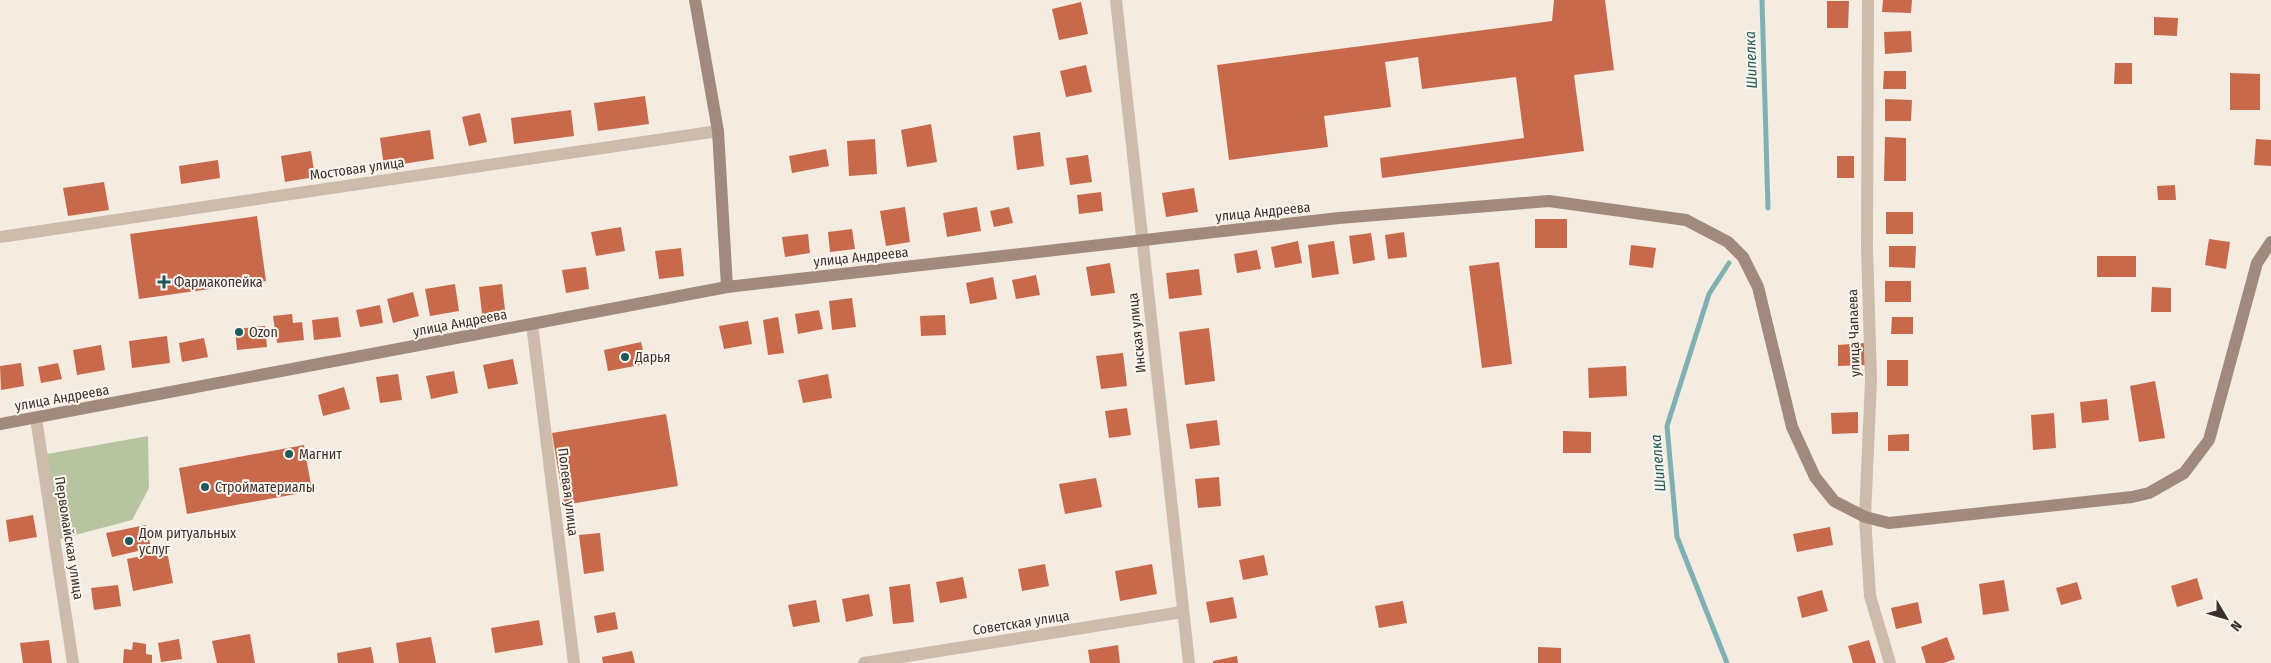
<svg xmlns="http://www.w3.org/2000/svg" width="2271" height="663" viewBox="0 0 2271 663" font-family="'Fira Sans Condensed',sans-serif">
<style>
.green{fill:#b8c4a0}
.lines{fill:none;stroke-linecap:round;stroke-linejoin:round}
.stream{stroke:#7fb0b2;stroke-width:5}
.building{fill:#c8694b}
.street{stroke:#cdbbac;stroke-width:12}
.secondary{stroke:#a18a7d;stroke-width:12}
.poi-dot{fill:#1f5a5e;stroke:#fbf5ee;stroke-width:2}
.labels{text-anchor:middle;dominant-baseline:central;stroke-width:4;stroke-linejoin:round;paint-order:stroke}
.street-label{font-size:14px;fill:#3b302b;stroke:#fbf5ee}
.poi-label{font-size:14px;fill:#3b302b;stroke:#fbf5ee;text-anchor:start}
.water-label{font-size:15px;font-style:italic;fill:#1f5a5e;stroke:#fbf5ee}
</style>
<rect width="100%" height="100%" fill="#f4ebe1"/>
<path class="green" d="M148 436 149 488 132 520 60 539 47 454Z"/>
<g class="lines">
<g class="stream">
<path d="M1762 0 1768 208"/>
<path d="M1727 663 1677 537 1667 426 1709 294 1729 263"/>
</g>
</g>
<g class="building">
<path d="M1554 0H1605L1614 70 1574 75 1584 151 1382 178 1380 158 1524 138 1516 77 1422 89 1418 57 1385 62 1391 107 1324 116 1328 147 1229 160 1217 65 1552 21Z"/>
<path d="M1883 0H1912L1911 13 1882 12Z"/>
<path d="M1827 1H1849L1848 28H1827Z"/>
<path d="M1081 2 1088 34 1059 40 1052 9Z"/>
<path d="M2154 17 2178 18 2177 36 2154 35Z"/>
<path d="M1911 31 1912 52 1885 54 1884 32Z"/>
<path d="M2115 63H2132V84H2114Z"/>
<path d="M1086 65 1092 92 1066 97 1060 71Z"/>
<path d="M1884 71H1906V89H1883Z"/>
<path d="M2230 73 2260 74V110H2230Z"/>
<path d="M645 96 649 124 598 131 594 103Z"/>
<path d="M1885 99 1912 100 1911 121H1885Z"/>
<path d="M571 110 574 136 514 144 511 118Z"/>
<path d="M480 113 487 142 469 146 462 117Z"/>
<path d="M931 124 937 162 907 167 901 130Z"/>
<path d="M430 130 434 159 384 167 380 138Z"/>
<path d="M1040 132 1044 166 1017 170 1013 136Z"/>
<path d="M1885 137 1906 138V181H1884Z"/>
<path d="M875 139 877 174 849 176 847 141Z"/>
<path d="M2256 139 2271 140V166L2254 165Z"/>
<path d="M826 149 829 166 792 173 789 156Z"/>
<path d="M311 151 315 177 285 182 281 156Z"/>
<path d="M1088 155 1092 182 1070 185 1066 158Z"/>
<rect x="1837" y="156" width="17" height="22"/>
<path d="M218 160 220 178 181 184 179 166Z"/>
<path d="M104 182 109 210 68 216 63 188Z"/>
<path d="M2175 185 2176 200H2158L2157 186Z"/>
<path d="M1194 188 1198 212 1166 217 1162 193Z"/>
<path d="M1101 192 1103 211 1079 214 1077 195Z"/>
<path d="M905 207 910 242 886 246 880 211Z"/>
<path d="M977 207 981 231 947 237 943 213Z"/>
<path d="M1009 207 1013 223 994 227 990 211Z"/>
<rect x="1886" y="212" width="27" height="22"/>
<path d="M257 216 266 281 139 299 130 234Z"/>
<rect x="1535" y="219" width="32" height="29"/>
<path d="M621 227 625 251 596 256 591 232Z"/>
<path d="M852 229 855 249 830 252 828 232Z"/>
<path d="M1404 232 1407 257 1388 259 1385 235Z"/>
<path d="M1371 233 1375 260 1353 264 1349 236Z"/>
<path d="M808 234 810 253 785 257 782 237Z"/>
<path d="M2209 239 2230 242 2226 269 2205 265Z"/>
<path d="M1298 241 1302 263 1275 268 1271 247Z"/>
<path d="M1334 241 1339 274 1312 278 1308 245Z"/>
<path d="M1631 245 1656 248 1653 268 1629 265Z"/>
<path d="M1889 246H1916L1915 268 1889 267Z"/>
<path d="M681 248 684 276 659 279 655 251Z"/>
<path d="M1257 250 1261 269 1237 273 1234 254Z"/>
<rect x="2097" y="256" width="39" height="21"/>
<path d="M1499 262 1512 364 1482 368 1469 266Z"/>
<path d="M1110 263 1115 293 1091 296 1086 267Z"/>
<path d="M586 267 589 289 566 293 562 270Z"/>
<path d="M1199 269 1202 295 1169 299 1166 273Z"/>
<path d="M1036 275 1040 295 1016 299 1012 280Z"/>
<path d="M993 277 997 299 970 304 966 283Z"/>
<rect x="1885" y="281" width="26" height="21"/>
<path d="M455 284 459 311 430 316 425 289Z"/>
<path d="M502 284 505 310 482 314 479 287Z"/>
<path d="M2152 287 2171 288V312H2151Z"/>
<path d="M413 292 419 316 393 323 387 299Z"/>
<path d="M852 298 856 327 832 330 829 301Z"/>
<path d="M380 305 383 323 360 327 356 310Z"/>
<path d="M819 310 823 329 798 334 795 314Z"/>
<path d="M292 314 293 323 302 322 304 340 277 343 273 316Z"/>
<path d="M945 315 946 335 921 336 920 316Z"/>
<path d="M338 317 341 337 314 340 312 320Z"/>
<path d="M778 317 784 353 768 355 763 320Z"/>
<path d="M1892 317H1913V334H1891Z"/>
<path d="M748 321 752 344 724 349 719 326Z"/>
<path d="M265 326 267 347 237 350 235 329Z"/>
<path d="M1209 328 1215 381 1185 385 1179 332Z"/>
<path d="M167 336 170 363 132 368 129 341Z"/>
<path d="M204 338 208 357 182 362 179 343Z"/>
<path d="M641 342 646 364 608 371 604 350Z"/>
<path d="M1864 343 1865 365 1838 366V345Z"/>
<path d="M101 345 105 370 77 375 73 350Z"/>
<path d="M1123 353 1127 386 1101 389 1096 356Z"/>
<path d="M513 359 518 384 488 389 483 365Z"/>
<rect x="1887" y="360" width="21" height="26"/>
<path d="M21 363 24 386 1 390 0 366Z"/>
<path d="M58 363 62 379 41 383 38 367Z"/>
<path d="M1626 366 1627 396 1589 398 1588 368Z"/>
<path d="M454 371 458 393 431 399 426 376Z"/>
<path d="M398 374 402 400 380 403 376 377Z"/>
<path d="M828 374 832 398 803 403 798 380Z"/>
<path d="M2155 381 2165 438 2139 442 2130 386Z"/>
<path d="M344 387 350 409 323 416 318 395Z"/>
<path d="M2107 399 2109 420 2082 423 2080 402Z"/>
<path d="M1127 408 1131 435 1109 438 1105 411Z"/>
<path d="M1858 412V433L1832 434 1831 413Z"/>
<path d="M2054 413 2056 448 2033 450 2031 415Z"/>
<path d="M666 414 678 486 564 505 552 433Z"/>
<path d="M1217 420 1220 445 1190 449 1186 424Z"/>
<path d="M1563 431 1591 432V453H1563Z"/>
<path d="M1909 434V451H1888V435Z"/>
<path d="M304 445 312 491 187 514 179 468Z"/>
<path d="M1219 477 1221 506 1198 508 1195 479Z"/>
<path d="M1096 478 1102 507 1065 514 1059 484Z"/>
<path d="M33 515 37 537 9 542 6 520Z"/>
<path d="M146 525 151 548 112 557 106 533Z"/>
<path d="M1830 527 1833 545 1797 552 1793 534Z"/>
<path d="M600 533 604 571 584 574 579 535Z"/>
<path d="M167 551 173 583 133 591 127 559Z"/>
<path d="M1264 555 1268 575 1243 580 1239 560Z"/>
<path d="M1045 564 1049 586 1022 591 1018 569Z"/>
<path d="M1152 564 1157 594 1120 601 1115 571Z"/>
<path d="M963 577 967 598 940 603 936 582Z"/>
<path d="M2197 578 2203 599 2177 607 2171 586Z"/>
<path d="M2004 580 2009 611 1983 615 1979 584Z"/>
<path d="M2077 582 2082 599 2061 605 2056 588Z"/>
<path d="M910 584 914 622 893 624 889 587Z"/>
<path d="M118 585 121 606 94 610 91 588Z"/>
<path d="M1822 590 1828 611 1802 618 1797 597Z"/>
<path d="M869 594 873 616 846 622 842 599Z"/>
<path d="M1233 597 1237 618 1210 623 1206 602Z"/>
<path d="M816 600 820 622 793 627 788 605Z"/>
<path d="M1403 601 1407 623 1379 628 1375 606Z"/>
<path d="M1918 602 1922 623 1896 629 1891 608Z"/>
<path d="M615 612 618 629 597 633 594 616Z"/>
<path d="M539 620 543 645 495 653 491 628Z"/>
<path d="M250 634 255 663H217L212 641Z"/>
<path d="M431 637 436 663H399L396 643Z"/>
<path d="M1947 637 1955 659 1944 663H1926L1921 647Z"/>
<path d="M179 639 182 659 161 662 158 643Z"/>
<path d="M49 640 52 663H23L20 643Z"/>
<path d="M1869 640 1876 663H1853L1848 646Z"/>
<path d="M133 642 146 644V654L152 655V663H123L124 649 132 650Z"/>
<path d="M1118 645 1120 663H1090L1088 650Z"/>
<path d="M371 647 374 663H338L337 653Z"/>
<path d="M1538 647 1561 648V663H1538Z"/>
<path d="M632 651 635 663H603L602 657Z"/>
<path d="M1237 656 1238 663H1213V661Z"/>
</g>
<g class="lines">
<g class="street">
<path d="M1116 0 1189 663"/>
<path d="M1868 0 1867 248 1871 380 1865 517 1870 596 1890 663"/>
<path d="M0 237 718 131"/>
<path d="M532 324 574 663"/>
<path d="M36 418 73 663"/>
<path d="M864 663 1182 612"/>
</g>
<g class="secondary">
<path d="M695 0 718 131 727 287"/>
<path d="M0 424 727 287 1339 218 1549 201 1686 220 1728 242 1743 257 1758 287 1792 427 1815 477 1834 501 1865 517 1889 523 2132 497 2149 493 2184 473 2209 440 2257 263 2271 242"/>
</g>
</g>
<g class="poi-dot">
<path d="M161.5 274.5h5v5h5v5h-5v5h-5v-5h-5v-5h5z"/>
<circle cx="239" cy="332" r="5"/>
<circle cx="625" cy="357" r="5"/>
<circle cx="289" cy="454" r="5"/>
<circle cx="205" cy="487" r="5"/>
<circle cx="129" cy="541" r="5"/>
</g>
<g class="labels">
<g class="street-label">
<text transform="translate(357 169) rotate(-8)">Мостовая улица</text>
<text transform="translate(1263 212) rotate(-6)">улица Андреева</text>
<text transform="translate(861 257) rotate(-6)">улица Андреева</text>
<text transform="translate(460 323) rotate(-11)">улица Андреева</text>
<text transform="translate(1137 333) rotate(-96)">Инская улица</text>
<text transform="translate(1854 333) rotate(-92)">улица Чапаева</text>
<text transform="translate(62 398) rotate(-10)">улица Андреева</text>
<text transform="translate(568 492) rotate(83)">Полевая улица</text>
<text transform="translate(69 538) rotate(81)">Первомайская улица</text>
<text transform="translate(1021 623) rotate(-9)">Советская улица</text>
</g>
<g class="poi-label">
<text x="174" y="282">Фармакопейка</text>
<text x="249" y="332">Ozon</text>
<text x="635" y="357">Дарья</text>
<text x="299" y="454">Магнит</text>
<text x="215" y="487">Стройматериалы</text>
<text x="139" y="533">Дом ритуальных<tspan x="139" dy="16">услуг</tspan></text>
</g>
<g class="water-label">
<text transform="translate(1751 60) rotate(-92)">Шипелка</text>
<text transform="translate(1658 463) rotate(-95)">Шипелка</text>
</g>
</g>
<g transform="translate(2226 618) rotate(128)" stroke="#fbf5ee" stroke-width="4" paint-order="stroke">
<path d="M0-4L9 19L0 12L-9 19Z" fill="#3b302b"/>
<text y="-8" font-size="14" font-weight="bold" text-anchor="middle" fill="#3b302b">N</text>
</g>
</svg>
